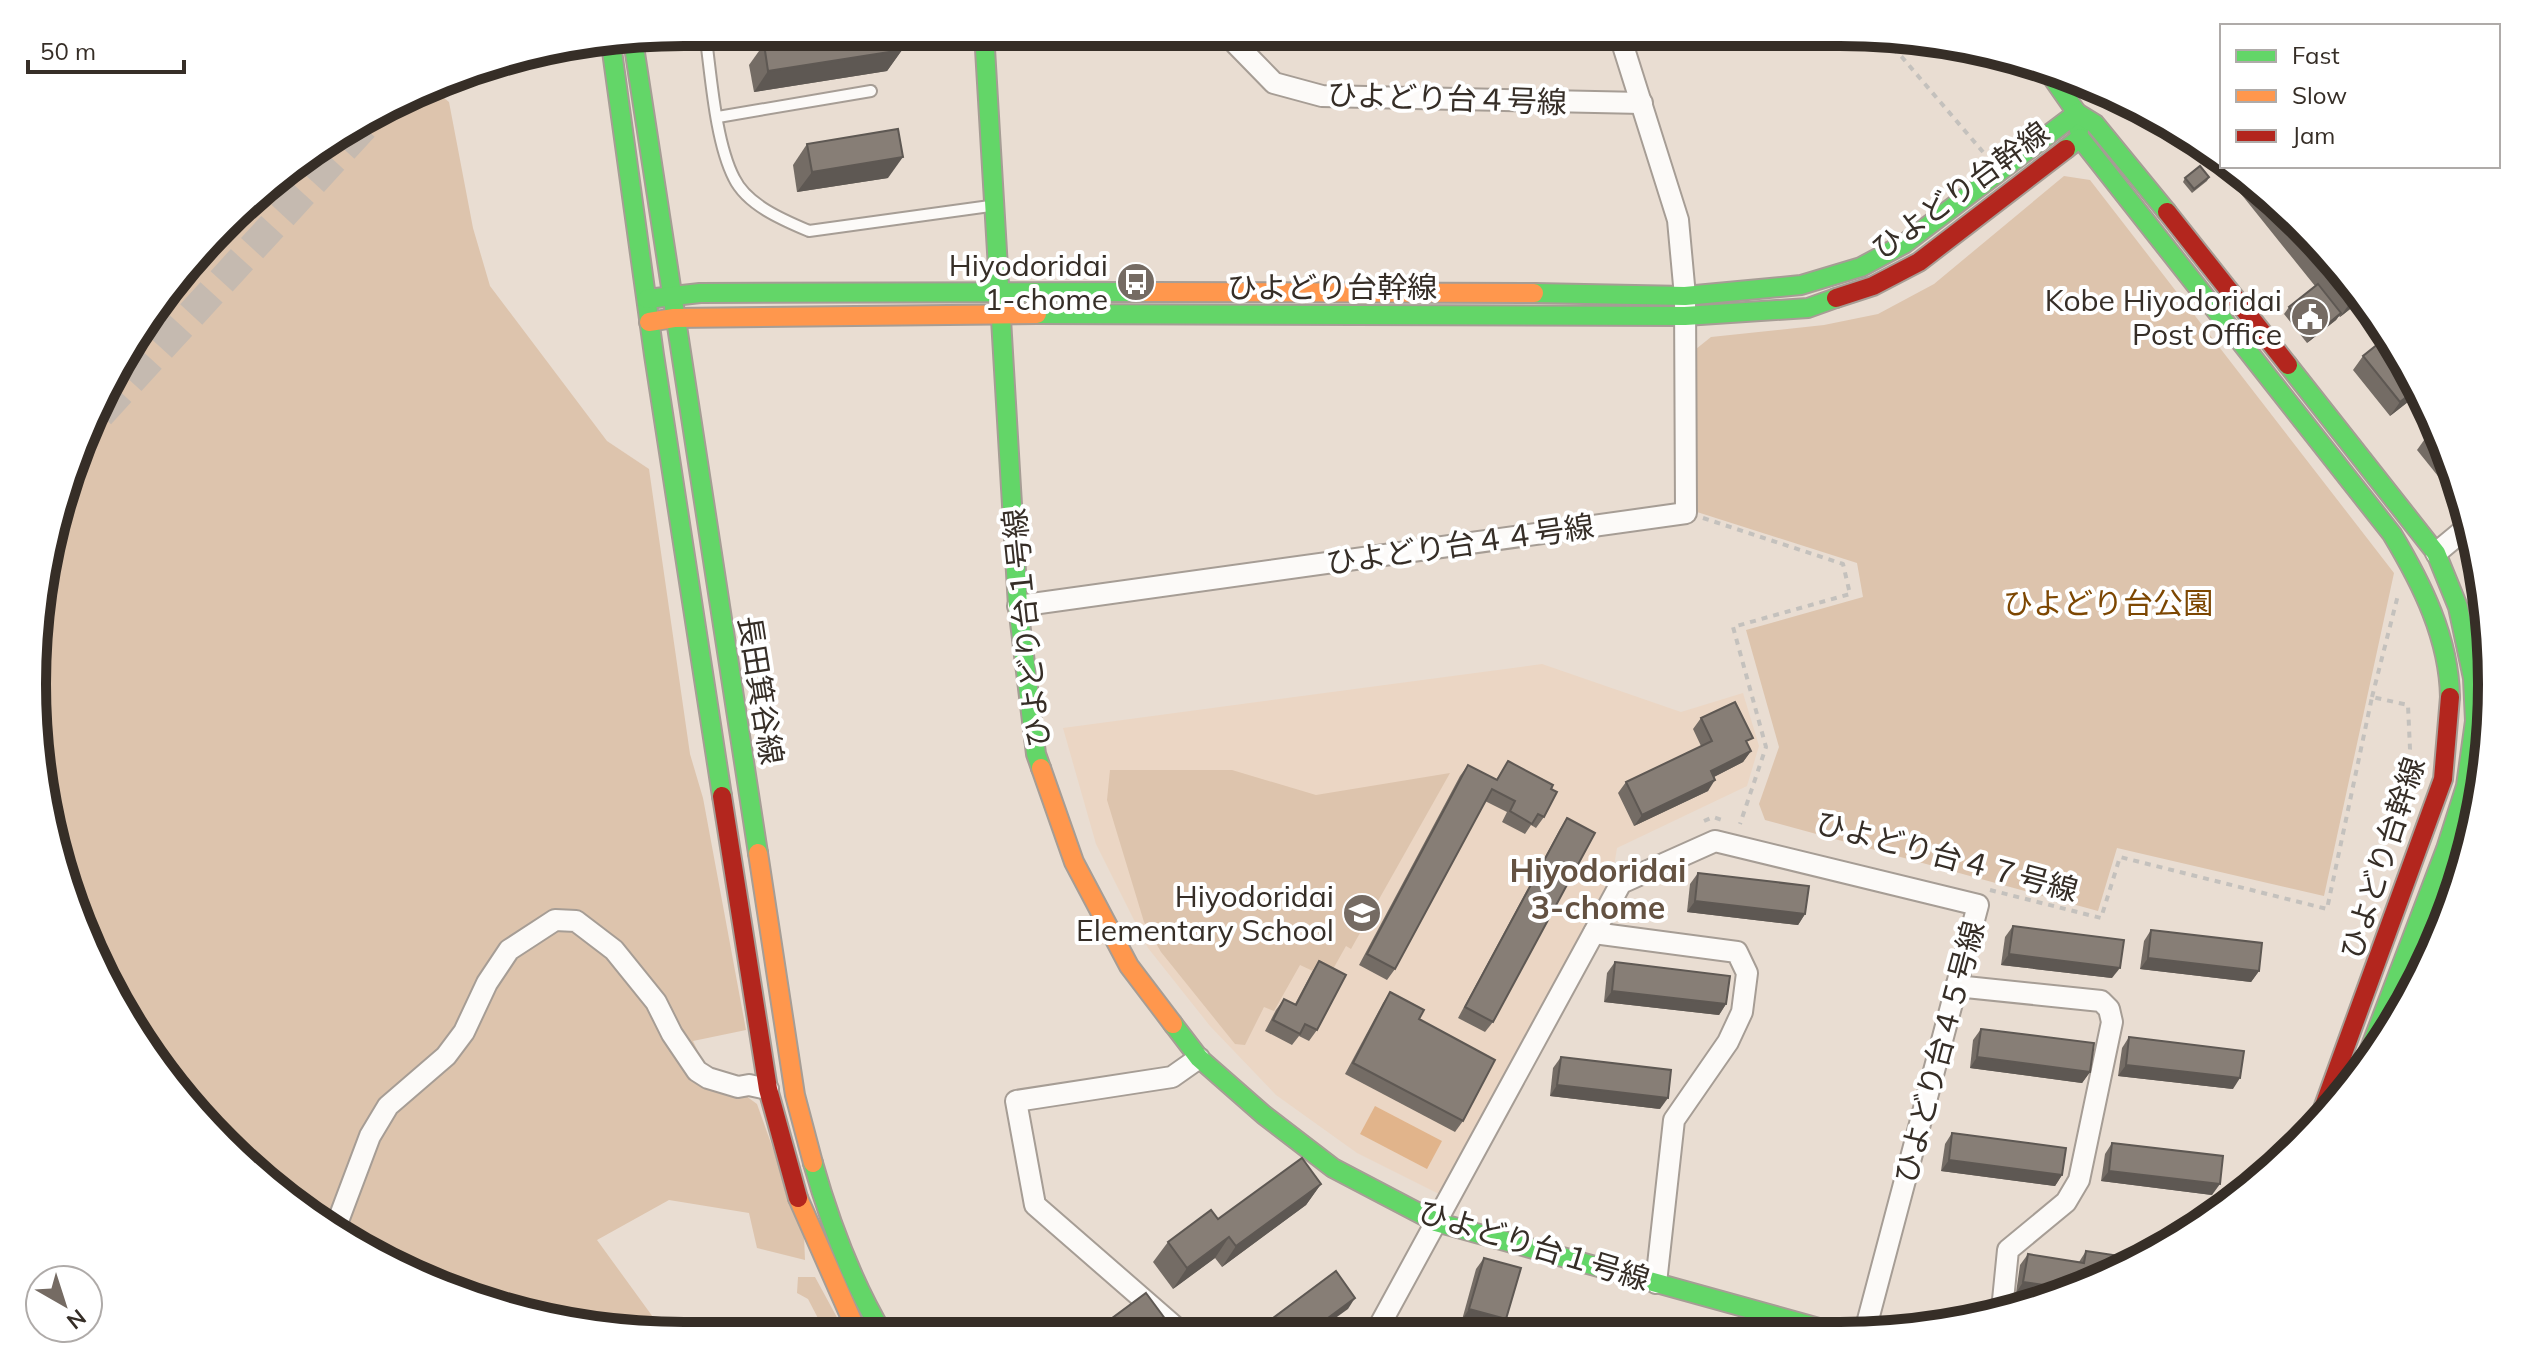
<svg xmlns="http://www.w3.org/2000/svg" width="2524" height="1368" viewBox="0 0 2524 1368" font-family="Mulish,'Noto Sans JP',sans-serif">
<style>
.built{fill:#ebd6c4}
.green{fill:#ddc4ad}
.water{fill:#e1b48b}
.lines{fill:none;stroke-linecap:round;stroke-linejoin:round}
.secondary-tunnel{stroke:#c5bab0;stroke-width:30;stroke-dasharray:30 15;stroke-linecap:butt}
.lane-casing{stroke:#a69d95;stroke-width:14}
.street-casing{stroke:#a69d95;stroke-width:24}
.fast-casing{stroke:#a69d95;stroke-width:22}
.slow-casing{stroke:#a69d95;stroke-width:22}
.jam-casing{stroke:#a69d95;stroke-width:22}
.path{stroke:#c4c1bd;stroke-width:4;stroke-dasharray:6 6;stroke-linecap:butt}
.lane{stroke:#fcfaf8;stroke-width:10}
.street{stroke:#fcfaf8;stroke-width:20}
.fast{stroke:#63d668;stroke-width:18}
.slow{stroke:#ff974d;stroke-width:18}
.jam{stroke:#b3261e;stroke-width:18}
.wall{fill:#746c65}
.shaded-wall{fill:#5e5853}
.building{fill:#877e76;stroke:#5e5853;stroke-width:2}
.labels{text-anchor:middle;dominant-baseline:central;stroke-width:8;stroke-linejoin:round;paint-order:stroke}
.street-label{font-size:30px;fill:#362e27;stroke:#fff}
.poi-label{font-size:30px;fill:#362e27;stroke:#fff;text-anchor:end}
.park-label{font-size:30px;fill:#7d4702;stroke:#fff}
.neighbourhood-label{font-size:32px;font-weight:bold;fill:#645242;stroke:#fff}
.rim{fill:none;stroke:#362e27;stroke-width:10}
</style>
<rect width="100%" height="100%" fill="#e9ddd2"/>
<path class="built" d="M1542 664 1681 712 1743 693 1759 746 1747 786 1617 848 1612 878 1439 1194 1357 1153 1276 1095 1210 1026 1148 948 1096 844 1063 728Z"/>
<g class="green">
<path d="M433 89 449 102 473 228 490 286 607 441 649 469 690 754 703 798 746 1030 693 1041 705 1066 757 1104 804 1236 805 1260 757 1248 749 1213 669 1200 597 1240 666 1335H642L515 1314 358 1249 194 1114 82 934 33 727 54 516 142 322 287 167Z"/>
<path d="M2064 176 2090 180 2394 573 2324 896 2117 848 2098 911 1765 820 1759 804 1779 747 1746 630 1863 597 1857 563 1697 512 1696 349 1711 337 1824 325 1878 314 1934 284Z"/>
<path d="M1110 770H1232L1316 795 1450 773 1351 949 1346 946 1328 978 1300 965 1274 1011 1264 1007 1245 1045 1235 1044 1161 952 1144 922 1107 800Z"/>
<path d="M798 1277H815L846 1334H777L821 1324 808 1299 797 1293Z"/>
</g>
<path class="water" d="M1375 1106 1442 1141 1427 1169 1360 1134Z"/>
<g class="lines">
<path class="secondary-tunnel" d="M100 414 365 125"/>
<g class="lane-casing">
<g id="lane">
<path d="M705 32C711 74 715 141 734 178 747 205 783 220 809 231L990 206"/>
<path d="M718 117 871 91"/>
</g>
</g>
<g class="street-casing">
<g id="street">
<path d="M1230 33 1235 43 1274 83 1322 96 1642 103"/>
<path d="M2436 553 2471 524"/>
<path d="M1018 606 1686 513 1685 296 1678 220 1619 33"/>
<path d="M1594 933 1737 952 1747 973 1742 1012 1728 1042 1674 1120 1656 1283"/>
<path d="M1956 986 2101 1001 2109 1009 2112 1022 2079 1180 2066 1202 2008 1250 2002 1310"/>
<path d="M335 1229 370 1136 388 1106 446 1056 464 1032 487 983 509 950 555 920 576 921 614 950 656 1002 672 1034 697 1071 708 1078 738 1087 749 1085 768 1089"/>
<path d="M1376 1332 1621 883 1715 841 1978 905 1865 1331"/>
<path d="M1182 1333 1035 1205 1016 1101 1172 1077 1199 1058"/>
</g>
</g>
<g class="fast-casing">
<g id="fast">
<path d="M984 32 1018 606 1036 754 1041 768"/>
<path d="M633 40 758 853"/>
<path d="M611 44 654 355 722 796"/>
<path d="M2047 70 2077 113 2079 131"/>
<path d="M2066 149 2080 138 2392 534C2422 584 2449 638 2450 697"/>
<path d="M1534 293 1685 296 1801 285 1861 267 1904 244 2077 113 2095 124 2167 212"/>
<path d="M647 299 700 293 1146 292"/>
<path d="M1037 314 1685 316 1808 308 1836 298"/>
<path d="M2288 365 2436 553 2458 607 2473 678 2475 721 2466 786 2446 849 2363 1067"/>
<path d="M1173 1024 1199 1058 1264 1115 1333 1168 1436 1222 1830 1331"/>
<path d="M813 1163C830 1223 851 1280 883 1334"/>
</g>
</g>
<g class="slow-casing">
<g id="slow">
<path d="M1146 292 1534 293"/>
<path d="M649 322 674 318 1037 314"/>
<path d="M1041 768 1074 862 1129 966 1173 1024"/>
<path d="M758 853 795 1095 813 1163"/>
<path d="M798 1198 858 1334"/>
</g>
</g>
<g class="jam-casing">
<g id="jam">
<path d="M2167 212 2288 365"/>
<path d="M1836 298 1873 286 1919 262 2066 149"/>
<path d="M722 796 768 1089 798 1198"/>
<path d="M2317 1125 2443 779 2450 697"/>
</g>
</g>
<g class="path">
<path d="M1874 33 1901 56 1983 152"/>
<path d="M1703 518 1843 564 1850 594 1733 627 1766 747 1740 824"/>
<path d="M2372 697 2398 595"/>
<path d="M1704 821 1713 817 1722 820"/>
<path d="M1990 890 2101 918 2120 857 2327 909 2372 697 2408 705 2410 749 2405 790 2412 792"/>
</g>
<use href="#lane" class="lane"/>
<use href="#street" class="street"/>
<use href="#fast" class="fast"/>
<use href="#slow" class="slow"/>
<use href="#jam" class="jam"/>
</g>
<g class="wall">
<path d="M764 44 902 50 887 71 754 92 749 65Z"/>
<path d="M807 144 888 178 797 192 793 165Z"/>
<path d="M2216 155 2222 159V166H2231L2270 194 2364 298 2340 317 2339 316 2336 320 2307 343 2284 314 2289 307 2315 286 2213 159Z"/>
<path d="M2209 177 2207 181 2192 193 2183 182 2185 178Z"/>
<path d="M2388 336 2425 395 2436 426 2413 398 2390 416 2353 370 2363 356Z"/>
<path d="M2437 428 2458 485 2450 491 2417 450 2427 436Z"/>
<path d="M1701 718 1748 745 1751 751 1743 762 1714 777 1708 791 1634 826 1618 793 1626 782 1701 746 1693 729Z"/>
<path d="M1508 761 1551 789 1544 817 1536 828 1531 825 1525 834 1502 822 1507 812 1485 801 1395 969 1387 980 1359 965 1460 776 1468 765 1496 780Z"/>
<path d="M1567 818 1493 1022 1485 1032 1458 1018 1560 829Z"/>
<path d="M1698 873 1805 914 1798 925 1687 912 1690 884Z"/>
<path d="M2013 926 2112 978 2001 965 2005 937Z"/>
<path d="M2151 930 2259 971 2251 982 2140 969 2144 941Z"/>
<path d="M1319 961 1317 1030 1309 1041 1299 1036 1292 1045 1265 1031 1276 1010 1284 999 1295 1004 1312 972Z"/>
<path d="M1615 962 1726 1004 1719 1015 1604 1002 1607 973Z"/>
<path d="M1390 992 1463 1121 1455 1132 1345 1074 1383 1003Z"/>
<path d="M1981 1029 2090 1072 2082 1083 1970 1068 1973 1040Z"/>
<path d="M2129 1037 2233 1089 2118 1076 2122 1048Z"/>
<path d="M1561 1057 1660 1109 1550 1096 1553 1068Z"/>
<path d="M1952 1133 2062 1175 2055 1186 1941 1171 1945 1144Z"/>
<path d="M2112 1143 2212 1195 2101 1181 2105 1154Z"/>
<path d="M1321 1184 1306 1205 1222 1267 1215 1258 1173 1289 1153 1262 1168 1242 1218 1219Z"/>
<path d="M2086 1251 2089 1287 2048 1297 2016 1293 2020 1265 2028 1254 2079 1262Z"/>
<path d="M1484 1258 1499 1330 1462 1320 1476 1269Z"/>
</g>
<g class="shaded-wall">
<path d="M902 50 887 71 754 92 768 71Z"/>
<path d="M903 157 888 178 797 192 812 172Z"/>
<path d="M2361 294 2364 298 2340 317 2350 303Z"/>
<path d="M2341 313 2336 320 2307 343 2313 336Z"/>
<path d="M2419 387 2420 388 2413 398 2390 416 2400 402Z"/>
<path d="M1751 751 1743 762 1704 782 1711 771Z"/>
<path d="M1715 780 1708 791 1634 826 1642 815Z"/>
<path d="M1695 901 1805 914 1798 925 1687 912Z"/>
<path d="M2009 954 2120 968 2112 978 2001 965Z"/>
<path d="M2148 958 2259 971 2251 982 2140 969Z"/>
<path d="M1612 991 1726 1004 1719 1015 1604 1002Z"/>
<path d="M1977 1057 2090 1072 2082 1083 1970 1068Z"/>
<path d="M2126 1065 2240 1078 2233 1089 2118 1076Z"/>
<path d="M1557 1085 1668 1098 1660 1109 1550 1096Z"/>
<path d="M1949 1160 2062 1175 2055 1186 1941 1171Z"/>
<path d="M2109 1171 2220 1184 2212 1195 2101 1181Z"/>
<path d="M1321 1184 1306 1205 1222 1267 1236 1246Z"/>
<path d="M1229 1237 1215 1258 1173 1289 1187 1268Z"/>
<path d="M2083 1281 2095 1283 2089 1287 2048 1297 2016 1293 2023 1282Z"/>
<path d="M1355 1298 1348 1309 1316 1332H1309Z"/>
<path d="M1469 1309 1506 1319 1499 1330 1462 1320Z"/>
<path d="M1166 1320 1156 1333H1148Z"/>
</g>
<g class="building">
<path d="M841 32H899L902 50 768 71 764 44Z"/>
<path d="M898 129 903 157 812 172 807 144Z"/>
<path d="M2200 166 2209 177 2194 189 2185 178Z"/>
<path d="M2252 181 2270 194 2357 287 2361 294 2350 303Z"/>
<path d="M2318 284 2341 313 2313 336 2289 307Z"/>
<path d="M2388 336 2419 387 2400 402 2363 356Z"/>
<path d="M2437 428 2451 465 2427 436Z"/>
<path d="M1735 702 1753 738 1746 741 1751 751 1711 771 1715 780 1642 815 1626 782 1712 741 1701 718Z"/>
<path d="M1508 761 1553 785 1551 789 1557 792 1544 817 1538 814 1532 824 1510 811 1515 801 1492 789 1395 969 1367 954 1468 765 1497 780Z"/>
<path d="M1567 818 1595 833 1493 1022 1465 1007Z"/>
<path d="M1698 873 1809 886 1805 914 1695 901Z"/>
<path d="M2013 926 2124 940 2120 968 2009 954Z"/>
<path d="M2151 930 2262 943 2259 971 2148 958Z"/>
<path d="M1319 961 1346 975 1317 1030 1305 1024 1300 1034 1273 1020 1284 999 1296 1005Z"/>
<path d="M1615 962 1730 976 1726 1004 1612 991Z"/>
<path d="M1390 992 1424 1010 1419 1019 1495 1060 1463 1121 1353 1063Z"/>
<path d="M1981 1029 2094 1043 2090 1072 1977 1057Z"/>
<path d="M2129 1037 2244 1051 2240 1078 2126 1065Z"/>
<path d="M1561 1057 1671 1070 1668 1098 1557 1085Z"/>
<path d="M1952 1133 2066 1148 2062 1175 1949 1160Z"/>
<path d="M2112 1143 2223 1156 2220 1184 2109 1171Z"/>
<path d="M1302 1158 1321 1184 1236 1246 1229 1237 1187 1268 1168 1242 1211 1210 1218 1219Z"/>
<path d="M2086 1251 2140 1259 2095 1283 2083 1281 2082 1288 2078 1290 2023 1282 2028 1254 2084 1263Z"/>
<path d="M1484 1258 1521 1268 1506 1319 1469 1309Z"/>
<path d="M1336 1271 1355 1298 1309 1332 1253 1333Z"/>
<path d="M1146 1293 1166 1320 1148 1333H1092Z"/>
</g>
<defs>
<g id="bus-disc" transform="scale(2)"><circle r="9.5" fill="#756b63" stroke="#fff"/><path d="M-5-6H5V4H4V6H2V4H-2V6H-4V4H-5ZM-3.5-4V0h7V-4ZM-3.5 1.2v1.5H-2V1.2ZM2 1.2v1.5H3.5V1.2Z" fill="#fff"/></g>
<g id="civic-disc" transform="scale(2)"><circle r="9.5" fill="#756b63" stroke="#fff"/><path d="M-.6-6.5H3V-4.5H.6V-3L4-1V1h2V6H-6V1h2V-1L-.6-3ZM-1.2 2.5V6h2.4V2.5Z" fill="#fff"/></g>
<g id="school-disc" transform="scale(2)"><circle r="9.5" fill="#756b63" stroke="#fff"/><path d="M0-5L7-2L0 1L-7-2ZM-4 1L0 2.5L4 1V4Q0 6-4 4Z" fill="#fff"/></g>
</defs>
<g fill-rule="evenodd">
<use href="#bus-disc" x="1136" y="282"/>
<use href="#civic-disc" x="2310" y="317"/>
<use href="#school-disc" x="1362" y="913"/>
</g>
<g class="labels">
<g class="street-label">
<text transform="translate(1447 98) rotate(2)">ひよどり台４号線</text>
<text transform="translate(1960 190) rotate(-36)">ひよどり台幹線</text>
<text x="1332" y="287">ひよどり台幹線</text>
<text transform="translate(1460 544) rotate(-8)">ひよどり台４４号線</text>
<text transform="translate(1026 628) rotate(-96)">ひよどり台１号線</text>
<text transform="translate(761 690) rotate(81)">長田箕谷線</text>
<text transform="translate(1947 856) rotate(15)">ひよどり台４７号線</text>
<text transform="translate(2382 858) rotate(-72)">ひよどり台幹線</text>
<text transform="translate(1939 1052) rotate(-75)">ひよどり台４５号線</text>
<text transform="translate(1534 1245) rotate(17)">ひよどり台１号線</text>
</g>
<g class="poi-label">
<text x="1108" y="265">Hiyodoridai<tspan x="1108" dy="34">1-chome</tspan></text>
<text x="2282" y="300">Kobe Hiyodoridai<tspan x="2282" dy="34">Post Office</tspan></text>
<text x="1334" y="896">Hiyodoridai<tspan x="1334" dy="34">Elementary School</tspan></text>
</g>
<g class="park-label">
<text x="2108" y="603">ひよどり台公園</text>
</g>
<g class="neighbourhood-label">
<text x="1598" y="870">Hiyodoridai<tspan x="1598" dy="37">3-chome</tspan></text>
</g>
</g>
<path d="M0 0H2524V1368H0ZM684 46H1840A638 638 0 0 1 2478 684V684A638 638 0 0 1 1840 1322H684A638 638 0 0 1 46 684V684A638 638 0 0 1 684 46Z" fill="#fff" fill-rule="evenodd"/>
<path class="rim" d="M684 46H1840A638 638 0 0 1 2478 684V684A638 638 0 0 1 1840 1322H684A638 638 0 0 1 46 684V684A638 638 0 0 1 684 46Z"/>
<rect x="2220" y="24" width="280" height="144" fill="#ffffff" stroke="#afaba9" stroke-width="2"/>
<rect x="2236" y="50" width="40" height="12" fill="#63d668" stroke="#afaba9" stroke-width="2"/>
<text x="2292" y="64" font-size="24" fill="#362e27">Fast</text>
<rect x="2236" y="90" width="40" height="12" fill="#ff974d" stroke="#afaba9" stroke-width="2"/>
<text x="2292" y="104" font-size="24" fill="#362e27">Slow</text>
<rect x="2236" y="130" width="40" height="12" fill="#b3261e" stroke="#afaba9" stroke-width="2"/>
<text x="2292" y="144" font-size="24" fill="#362e27">Jam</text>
<g transform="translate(64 1304) rotate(141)"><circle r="38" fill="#ffffff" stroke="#afaba9" stroke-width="2"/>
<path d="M0-6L14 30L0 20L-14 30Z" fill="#756b63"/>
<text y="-12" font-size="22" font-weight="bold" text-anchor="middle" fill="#362e27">N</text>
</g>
<path d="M28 60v12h156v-12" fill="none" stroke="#362e27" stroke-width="4"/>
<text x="40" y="60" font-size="24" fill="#362e27" stroke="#ffffff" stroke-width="6" paint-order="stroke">50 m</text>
</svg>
